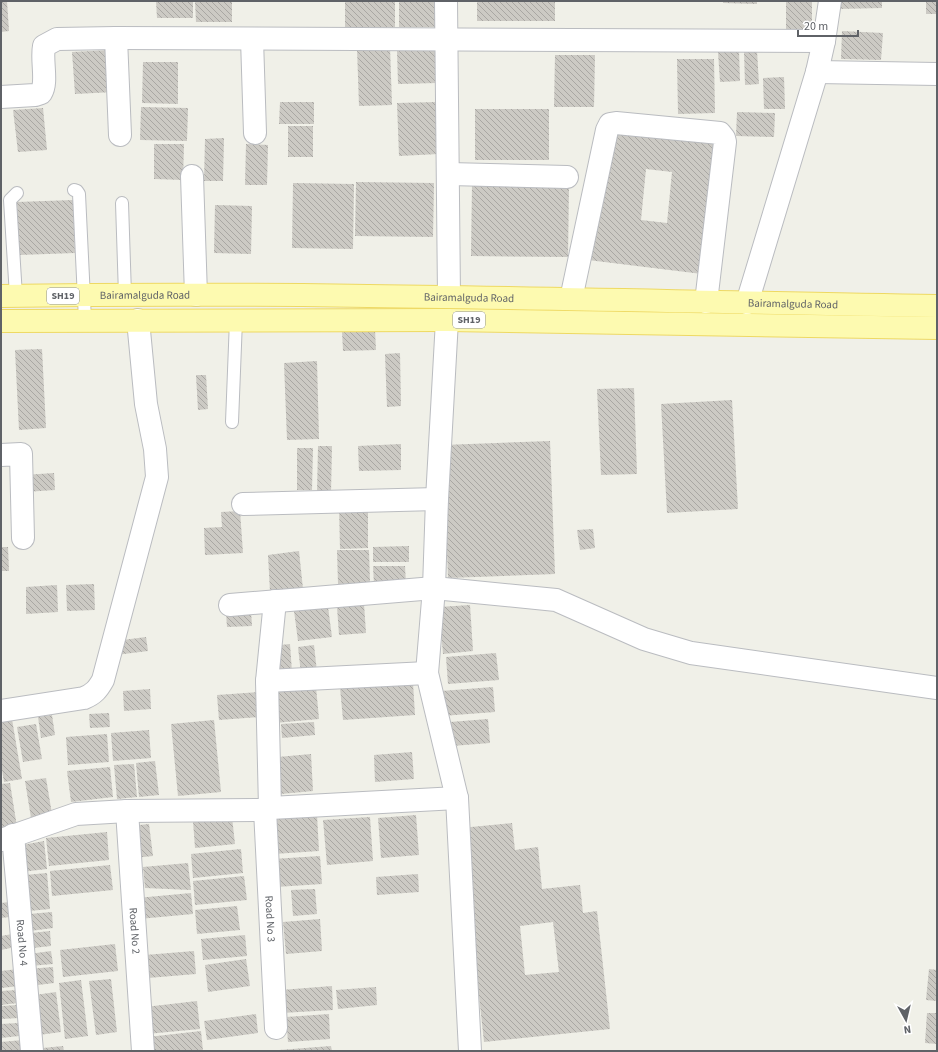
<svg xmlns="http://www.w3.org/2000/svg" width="938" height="1052" viewBox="0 0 938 1052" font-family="'Source Sans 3',sans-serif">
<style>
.building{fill:url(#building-back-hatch);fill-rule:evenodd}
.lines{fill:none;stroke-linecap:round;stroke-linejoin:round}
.service-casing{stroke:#babcc0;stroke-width:14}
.minor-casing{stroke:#babcc0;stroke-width:24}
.tertiary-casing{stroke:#babcc0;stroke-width:24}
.primary-casing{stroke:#eed963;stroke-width:24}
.service{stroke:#fff;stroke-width:12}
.minor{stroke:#fff;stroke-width:22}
.tertiary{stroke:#fff;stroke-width:22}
.primary{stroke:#fdfab0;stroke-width:22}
.labels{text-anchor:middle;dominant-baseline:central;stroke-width:4;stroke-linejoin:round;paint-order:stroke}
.shield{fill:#fff;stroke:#8f9195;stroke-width:1}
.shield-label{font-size:10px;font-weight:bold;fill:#5f6267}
.street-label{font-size:11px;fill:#5f6267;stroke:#fff}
</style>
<defs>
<pattern id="building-back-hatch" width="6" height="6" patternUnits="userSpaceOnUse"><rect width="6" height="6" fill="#cccac4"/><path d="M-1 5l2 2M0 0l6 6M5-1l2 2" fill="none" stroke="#a9a7a3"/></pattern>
</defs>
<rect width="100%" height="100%" fill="#f0f0e8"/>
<g class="building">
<path d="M1 1H7L9 31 1 32Z"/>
<path d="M156 1H193V18H157Z"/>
<path d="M195 1H232V22H196Z"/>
<rect x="345" y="1" width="50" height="26"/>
<rect x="399" y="1" width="40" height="26"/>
<rect x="477" y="1" width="78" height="20"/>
<path d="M723 1H757V4L723 3Z"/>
<path d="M786 1H812V31L786 30Z"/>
<path d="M838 1H882V8L838 9Z"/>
<rect x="926" y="1" width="11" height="13"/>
<path d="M842 31 883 33 881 60 841 59Z"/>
<path d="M390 47 392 105 359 106 357 48Z"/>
<path d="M436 49 437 83 398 84 397 50Z"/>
<path d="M111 50 114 92 75 94 72 52Z"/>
<path d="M739 51 740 81 720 82 718 52Z"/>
<path d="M744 51H757L759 84 745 85Z"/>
<path d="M555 55H595L594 107H554Z"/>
<path d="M677 59H714L715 113 678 114Z"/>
<path d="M143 62H178V104L142 103Z"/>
<path d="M784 77 785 109H764L763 78Z"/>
<path d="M280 102H314V124H279Z"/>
<path d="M437 102 439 154 399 156 397 103Z"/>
<path d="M141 107 188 108 187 141 140 140Z"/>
<path d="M43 108 47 150 18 152 13 110Z"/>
<rect x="475" y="109" width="74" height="51"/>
<path d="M737 112 775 113 774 137 736 136Z"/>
<rect x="288" y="126" width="25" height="31"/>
<path d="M612 127 718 136 702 274 588 260ZM646 169 672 172 667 223 641 220Z"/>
<path d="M224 138 223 181H204L205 139Z"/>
<path d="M154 144H184L183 180 154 179Z"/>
<path d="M246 144 268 145 267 185H245Z"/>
<path d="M356 182 434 183 433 237 355 236Z"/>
<path d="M293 183 354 184 353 249 292 248Z"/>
<path d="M472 184 569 185 568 257 471 256Z"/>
<path d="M73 200 75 253 19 255 17 202Z"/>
<path d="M215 205 252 206 251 254 214 253Z"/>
<path d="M375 330 376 350 343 351 342 331Z"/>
<path d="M42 349 46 428 19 430 15 350Z"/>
<path d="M400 353 401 406 387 407 385 354Z"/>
<path d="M317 361 319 439 287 440 284 363Z"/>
<path d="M196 375H206L208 409 198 410Z"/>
<path d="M634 388 637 474 601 475 597 389Z"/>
<path d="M732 400 738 509 667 513 661 404Z"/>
<path d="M550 441 555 574 448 578 443 445Z"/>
<path d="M401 444V470L359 471 358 446Z"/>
<path d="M318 446H332L331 493H317Z"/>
<path d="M297 448H313L312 490H297Z"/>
<path d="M54 473 55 490 25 492 24 475Z"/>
<path d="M339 507H368V548L340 549Z"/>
<path d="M240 511 243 553 205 555 204 528 222 527 221 512Z"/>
<path d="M593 529 595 548 580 550 577 530Z"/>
<path d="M409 546V562H373V547Z"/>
<path d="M1 547H8L9 571H1Z"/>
<path d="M337 550H369L370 583 338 584Z"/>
<path d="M299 551 303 589 270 592 268 555Z"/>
<path d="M373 566H405L406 584 374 585Z"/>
<path d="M94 584 95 610 67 611 66 585Z"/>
<path d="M57 585 58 612 26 614V587Z"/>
<path d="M364 604 366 633 339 635 337 607Z"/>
<path d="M470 605 473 651 443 654 439 607Z"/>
<path d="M328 607 332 637 298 641 294 611Z"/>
<path d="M251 611 252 626 227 627 226 613Z"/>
<path d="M146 637 148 651 116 655 115 641Z"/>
<path d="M290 644 292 672 273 673 271 646Z"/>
<path d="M314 645 317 672 301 674 298 647Z"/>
<path d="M496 653 499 680 448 684 446 657Z"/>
<path d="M413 683 415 715 343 720 340 688Z"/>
<path d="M316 687 319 719 275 723 273 691Z"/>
<path d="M493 687 495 712 442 716 441 691Z"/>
<path d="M150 689 151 709 124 711 123 691Z"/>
<path d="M258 692 260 717 219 720 217 695Z"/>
<path d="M109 713 110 727 90 728 89 714Z"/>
<path d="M52 715 55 735 41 738 38 717Z"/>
<path d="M12 719 22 779 4 782 1 764V721Z"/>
<path d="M488 719 490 743 452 746 450 722Z"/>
<path d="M214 720 221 792 178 796 171 724Z"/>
<path d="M314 722 315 735 282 738 281 724Z"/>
<path d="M36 724 42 759 23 762 17 727Z"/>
<path d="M149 730 151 758 113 761 111 733Z"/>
<path d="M107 734 109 762 68 765 66 737Z"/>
<path d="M412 752 414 779 375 782 374 755Z"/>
<path d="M311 754 313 791 281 794 278 757Z"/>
<path d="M155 761 159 795 139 797 136 763Z"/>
<path d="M134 764 137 797 117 799 114 765Z"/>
<path d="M110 767 113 797 71 802 67 771Z"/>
<path d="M46 778 52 814 31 818 25 781Z"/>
<path d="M10 783 17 827 1 829V784Z"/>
<path d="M317 815 319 851 274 854 271 819Z"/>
<path d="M416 815 419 855 381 858 378 818Z"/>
<path d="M232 817 235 844 195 848 193 821Z"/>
<path d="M370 817 373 861 327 865 323 820Z"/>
<path d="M512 823 515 850 538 847 542 889 580 885 583 913 597 911 610 1029 484 1042 461 828ZM553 922 559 972 525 975 520 926Z"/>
<path d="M149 824 153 856 134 858 130 826Z"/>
<path d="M107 832 109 860 49 866 46 838Z"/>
<path d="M44 841 47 869 21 872 17 846Z"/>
<path d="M241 849 243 873 193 878 191 854Z"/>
<path d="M320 856 322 884 276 887 273 859Z"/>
<path d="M188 863 191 890 145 888 143 867Z"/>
<path d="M110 865 113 890 52 896 50 871Z"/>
<path d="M47 873 50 909 29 911 25 875Z"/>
<path d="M418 874 419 892 377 895 376 877Z"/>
<path d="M244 876 247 900 195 905 193 881Z"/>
<path d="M315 889 317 914 293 916 291 890Z"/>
<path d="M191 893 193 914 139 919 137 898Z"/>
<path d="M17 901 18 916 1 918V903Z"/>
<path d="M237 906 240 930 197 934 195 910Z"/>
<path d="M52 912 53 928 30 931 29 914Z"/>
<path d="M320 919 322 951 286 954 283 922Z"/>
<path d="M50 931 51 946 33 948 31 933Z"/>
<path d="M18 933 20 946 1 950V936Z"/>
<path d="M245 935 247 956 203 960 201 939Z"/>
<path d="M115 944 118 971 63 977 60 950Z"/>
<path d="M51 951 53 964 30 966 29 954Z"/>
<path d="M194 951 196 974 148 978 145 955Z"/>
<path d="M246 959 250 986 208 992 205 965Z"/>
<path d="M53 967 54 983 30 986 28 969Z"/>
<path d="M18 969 20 986 1 988V971Z"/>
<path d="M929 969 937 970V1001L926 1000Z"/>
<path d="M111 979 117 1032 96 1035 89 981Z"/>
<path d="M81 980 88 1036 65 1039 59 983Z"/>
<path d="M332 986 333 1010 282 1013 281 990Z"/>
<path d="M376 987 377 1005 338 1009 336 990Z"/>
<path d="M17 990 18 1003 1 1005V991Z"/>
<path d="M56 992 61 1032 39 1035 35 995Z"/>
<path d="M197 1001 200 1029 147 1034 145 1007Z"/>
<path d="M18 1005 19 1018 1 1019V1006Z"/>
<path d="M927 1013H937V1044L925 1043Z"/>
<path d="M256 1014 258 1033 207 1040 204 1021Z"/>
<path d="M329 1014 330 1039 288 1042 286 1017Z"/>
<path d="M18 1023 19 1036 1 1038V1024Z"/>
<path d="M201 1031 203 1051H150L148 1037Z"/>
<path d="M23 1040 24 1051H1V1042Z"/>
<path d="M63 1046 64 1051H44L43 1048Z"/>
<path d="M331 1046 332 1051H279V1050Z"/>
</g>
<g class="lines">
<g class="service-casing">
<g id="service">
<path d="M74 190 77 191 79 194 85 320"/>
<path d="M122 203 125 295"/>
<path d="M16 296 10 200 17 193"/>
<path d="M232 422 236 320"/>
</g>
</g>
<g class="minor-casing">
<g id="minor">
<path d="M116 38 120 135"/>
<path d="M252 39 255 133"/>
<path d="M817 72 937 74"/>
<path d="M1 97 35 95 41 93C48 82 41 61 44 46L57 39 116 38 824 41"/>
<path d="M449 174 567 177"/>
<path d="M192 176 196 295"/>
<path d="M571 299 607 130 610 124 616 123 720 133 724 138 725 142 706 302"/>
<path d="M747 303 817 72 824 41 830 1"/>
<path d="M447 320 437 499 434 588 427 673 457 798 470 1051"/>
<path d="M1 455 21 454 23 538"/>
<path d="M243 504 437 499"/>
<path d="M230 605 434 588 556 600 644 639 691 653 937 688"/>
<path d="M267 681 427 673"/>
<path d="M1 711 84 698C94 694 98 689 103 680L157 477 155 449 146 404 138 320"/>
<path d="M270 808 267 681 275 601"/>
<path id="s1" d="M265 810 276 1028"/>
<path id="s2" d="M127 811 143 1051"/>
<path id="s3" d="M13 835 32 1051"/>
<path d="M1 840 76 814 127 811 265 810 270 808 457 798"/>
</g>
</g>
<g class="tertiary-casing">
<path id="tertiary" d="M446 1 449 297"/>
</g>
<g class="primary-casing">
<g id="primary">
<path id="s4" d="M1 296C313 291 625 301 937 306"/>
<path d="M1 321 447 320 937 328"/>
</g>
</g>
<use href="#service" class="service"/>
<use href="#minor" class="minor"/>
<use href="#tertiary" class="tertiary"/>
<use href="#primary" class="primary"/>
</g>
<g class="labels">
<g class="shield">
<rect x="47" y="288" width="32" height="16" rx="3"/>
<rect x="453" y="312" width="32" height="16" rx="3"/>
</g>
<g class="shield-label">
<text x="63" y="296">SH19</text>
<text x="469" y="320">SH19</text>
</g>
<g class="street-label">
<text stroke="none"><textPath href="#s4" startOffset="144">Bairamalguda Road</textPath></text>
<text stroke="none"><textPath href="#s4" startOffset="468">Bairamalguda Road</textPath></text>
<text stroke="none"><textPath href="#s4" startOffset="792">Bairamalguda Road</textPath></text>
<text stroke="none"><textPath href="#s1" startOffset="109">Road No 3</textPath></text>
<text stroke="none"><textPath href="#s2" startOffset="120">Road No 2</textPath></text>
<text stroke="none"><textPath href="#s3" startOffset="108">Road No 4</textPath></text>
</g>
</g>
<rect width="938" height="1052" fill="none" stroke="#5f6267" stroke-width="4"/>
<g transform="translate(906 1020) rotate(172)" stroke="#ffffff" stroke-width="3" paint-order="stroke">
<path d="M0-3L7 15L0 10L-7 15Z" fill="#5f6267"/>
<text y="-6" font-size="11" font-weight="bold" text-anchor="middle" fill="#5f6267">N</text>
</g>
<path d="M798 30v6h60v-6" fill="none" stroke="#5f6267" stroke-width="2"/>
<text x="804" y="30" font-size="12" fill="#5f6267" stroke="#ffffff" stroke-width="3" paint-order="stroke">20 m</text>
</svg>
